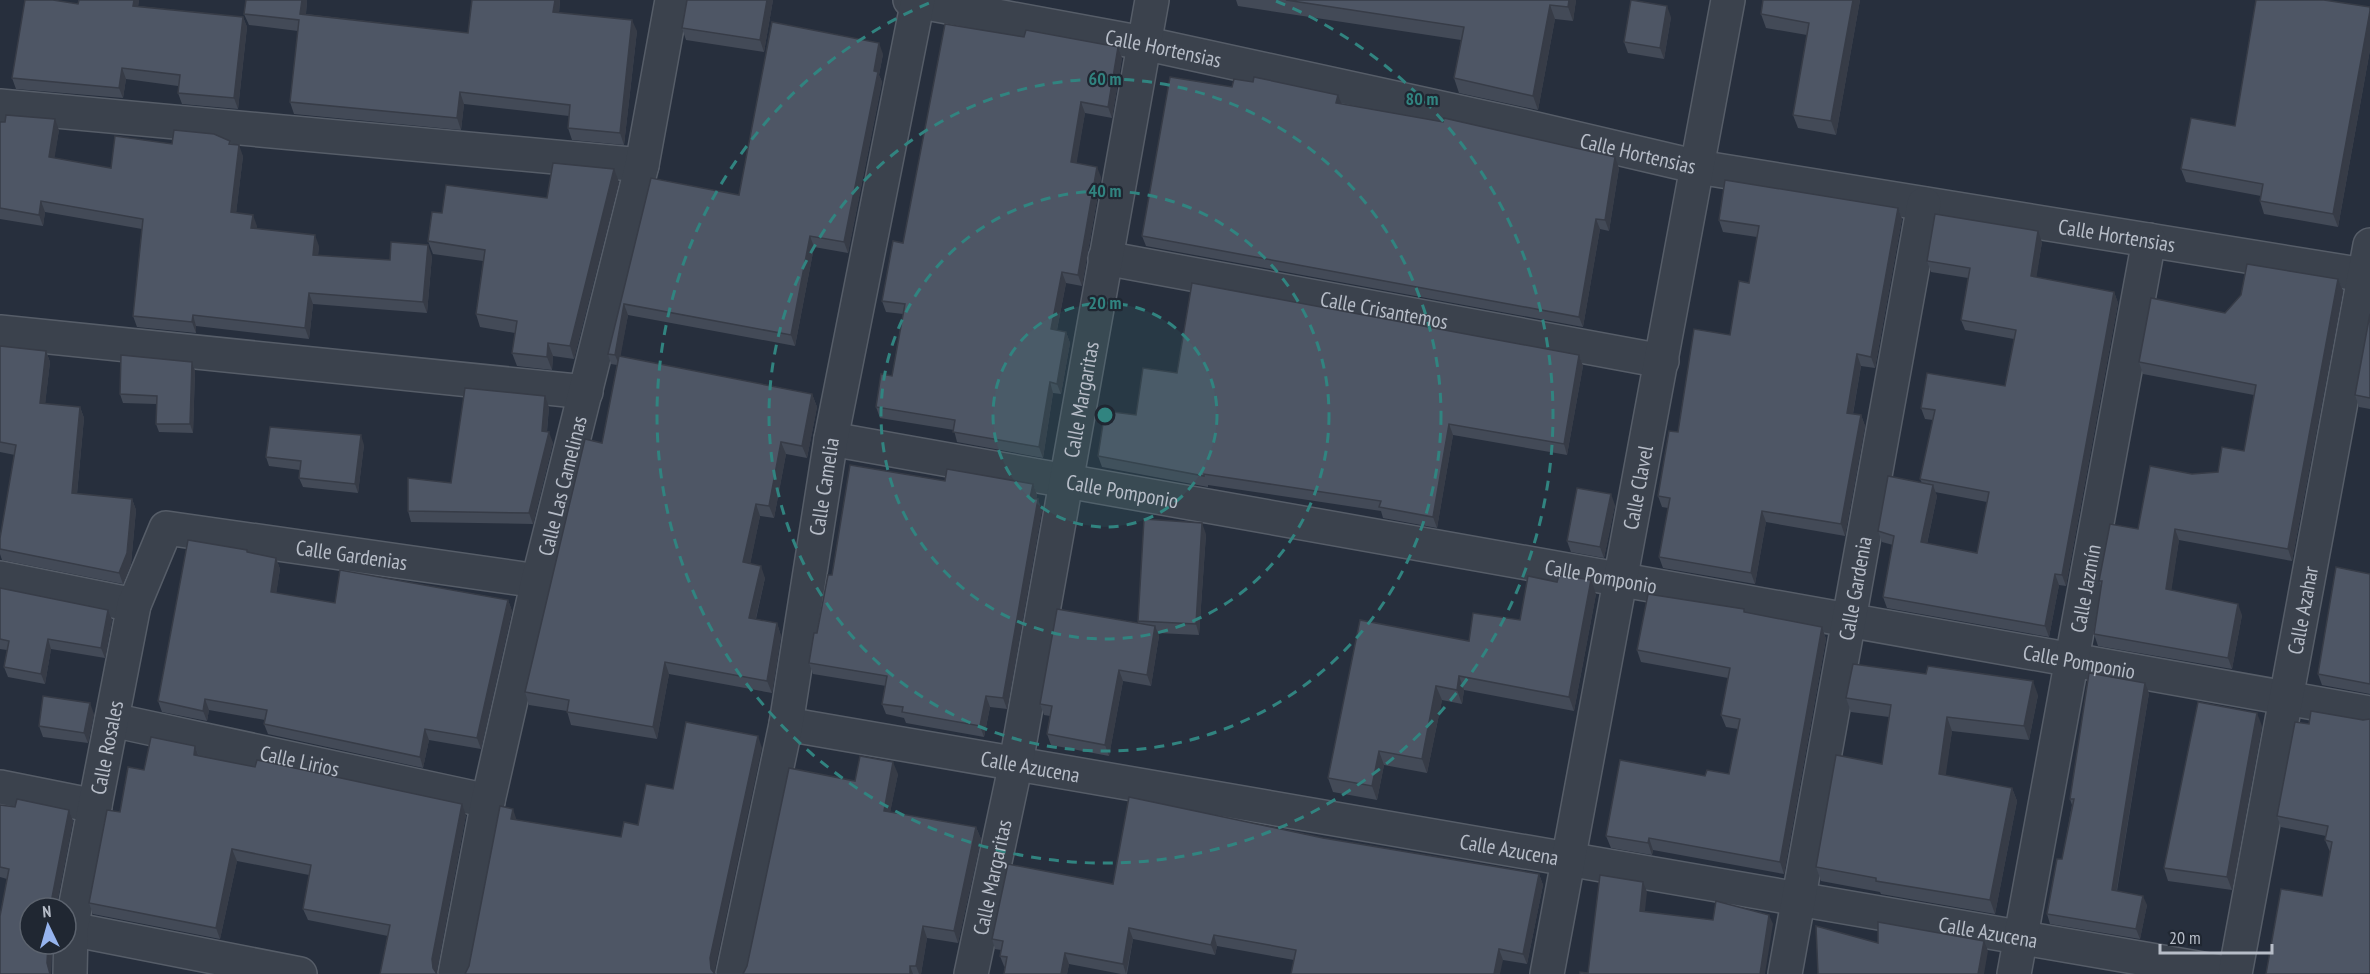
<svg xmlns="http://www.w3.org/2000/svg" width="2370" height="974" viewBox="0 0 2370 974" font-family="'PT Sans Narrow',sans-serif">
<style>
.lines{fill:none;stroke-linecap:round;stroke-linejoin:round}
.minor-casing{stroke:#565d68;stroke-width:36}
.minor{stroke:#3b424d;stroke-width:33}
.wall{fill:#434a57;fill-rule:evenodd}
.shaded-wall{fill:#373c47}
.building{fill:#4e5665;stroke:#373c47;stroke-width:1.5}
.ring{fill:none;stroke:#318480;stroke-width:3;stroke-dasharray:10 8}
.labels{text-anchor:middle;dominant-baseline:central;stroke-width:4.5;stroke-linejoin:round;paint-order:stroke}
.street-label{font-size:21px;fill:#b7bdc8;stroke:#202732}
.centre{fill:#318480;stroke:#202732;stroke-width:3}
.ring-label{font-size:18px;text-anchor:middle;font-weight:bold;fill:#318480;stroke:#202732;stroke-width:4.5;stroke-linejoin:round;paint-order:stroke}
</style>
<rect width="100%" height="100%" fill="#272f3d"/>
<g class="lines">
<g class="minor-casing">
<g id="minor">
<path id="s1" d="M910 0 1143 43 1510 123 1698 167 2370 276"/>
<path d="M0 106 642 165"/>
<path id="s2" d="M1105 258 1662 361"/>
<path d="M0 332 586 392"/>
<path id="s3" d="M831 439 2370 713"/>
<path d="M0 578 134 605"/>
<path id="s4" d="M112 720 488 801"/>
<path id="s5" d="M786 724 2232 974"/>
<path d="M0 787 95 806"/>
<path d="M71 929 300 974"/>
<path id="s6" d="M70 974 71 929 134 605 166 528 538 581"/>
<path id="s7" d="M455 974 488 801 538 581 642 165 672 0"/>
<path id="s8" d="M733 974 786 724 831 439 918 0"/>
<path id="s9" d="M971 974 1016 763 1152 0"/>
<path id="s10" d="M1547 974 1728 0"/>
<path id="s11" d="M1785 974 1924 204"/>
<path id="s12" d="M2014 974 2149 240"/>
<path id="s13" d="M2235 974 2370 245"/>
</g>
</g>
<use href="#minor" class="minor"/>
</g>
<g class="wall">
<path d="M79 0H139L138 6 243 17 247 27 238 109 182 104 178 93V86L126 79 123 98 16 89 12 78 78 4Z"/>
<path d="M307 0 306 14 468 33 472 0H560L559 13 637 31 624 145 572 140 568 128 569 116 464 104 461 130 294 114 290 102 298 31 249 25 244 14Z"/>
<path d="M773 0 764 52 686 40 682 28Z"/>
<path d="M1236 0H1576L1573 21 1555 19 1538 110 1459 93 1454 78 1461 40 1238 6Z"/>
<path d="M1763 0H1860L1836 135 1798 128 1793 115 1807 35 1766 28 1761 14Z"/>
<path d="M2370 7V50L2338 227 2264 214 2260 201 2261 196 2186 182 2181 169 2235 126Z"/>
<path d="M1671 17 1664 59 1628 53 1624 42Z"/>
<path d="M1024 37 1118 47 1122 58 1112 118 1085 113 1076 163 1101 177 1082 286 1066 283 1057 330 1066 332 1070 343 1061 394 1053 393 1043 458 957 442 954 430 880 418 876 407 892 376 903 314 886 312 882 301 903 243Z"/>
<path d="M883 54 879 75 882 82 848 253 814 247 795 346 628 315 620 356 812 394 817 407 807 458 786 454 774 518 760 516 750 564 765 578 756 619 777 623 781 636 772 693 669 674 657 739 571 725 567 711 529 705 525 692 602 443 617 365 611 364 608 354 651 178 739 195Z"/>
<path d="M1232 87 1338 95 1341 104 1619 168 1609 231 1600 229 1583 327 1146 246 1142 236Z"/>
<path d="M0 122 59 130 54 158 111 168 172 144 230 141 231 144 243 156 236 213 257 226 256 229 319 246 318 255 390 260 432 256 427 313 313 304 309 339 196 326V333L137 327 133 316 142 229 45 212 43 226 0 219Z"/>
<path d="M619 182 574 359 553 356 552 370 517 366 512 353 515 333 480 327 476 314 483 261 433 254 428 241 442 213 547 198Z"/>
<path d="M1898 208 1902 219 1875 368 1861 366 1853 414 1861 415 1865 426 1845 536 1766 522 1755 584 1663 568 1659 557 1668 508 1662 507 1658 496 1678 432 1730 335 1749 283 1757 237 1723 232 1719 220Z"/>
<path d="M2042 242 2036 277 2114 292 2118 303 2066 586 2059 585 2049 637 1887 608 1883 597 1893 545 1882 542 1878 531 1922 483 1920 479 1933 420 1925 419 1921 408 2005 386 2014 339 1965 330 1961 320 1968 278 1931 272 1927 261ZM1935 492 1987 502 1977 553 1927 544 1937 496Z"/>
<path d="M2338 279 2343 291 2292 561 2179 540 2171 590 2242 615 2232 669 2098 646 2094 634 2101 586 2099 581 2138 529 2192 474 2218 472 2244 451 2254 395 2143 374 2139 362 2225 313Z"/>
<path d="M2370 314V409L2359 407 2355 395Z"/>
<path d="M0 346 46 351 50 362 45 404 80 407 84 418 77 494 132 499 136 510 131 564 123 584 2 560 0 554V538L15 455 0 452Z"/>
<path d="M1579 355 1583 366 1567 455 1453 435 1437 528 1383 518 1381 511 1208 485V487L1102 467 1098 456 1177 373Z"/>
<path d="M192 362 195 371 193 433 159 432 156 424V404L123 403 120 394Z"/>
<path d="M549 407 547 432 553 443 533 524 411 522 408 511 451 483Z"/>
<path d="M364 445 358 493 303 487 299 478 300 470 269 466 266 457Z"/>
<path d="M945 481 1033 484 1037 495 1036 499 1042 510 1007 709 990 707 984 737 906 723 904 718 886 714 882 704 886 686 813 674 809 663 832 575Z"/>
<path d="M1615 505 1604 558 1571 552 1567 541Z"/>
<path d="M1206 534 1199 635 1158 633 1159 636 1151 686 1123 681 1109 756 1051 745 1047 734 1050 716 1044 715 1040 704 1138 623V621Z"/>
<path d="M248 553 276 558 280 569 276 593 335 603 508 600 512 611 481 749 429 740 423 768 268 734 264 724 265 720 209 710 207 721 162 712 158 701Z"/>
<path d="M2370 574V694L2322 685 2318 674Z"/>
<path d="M0 588 108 610 112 620 105 658 51 649 45 684 8 677 4 667 7 650 0 649Z"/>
<path d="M1596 594 1574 711 1464 690 1462 704 1442 700 1427 773 1384 765 1377 800 1333 792 1328 778 1469 641Z"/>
<path d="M1745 613 1822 627 1826 639 1784 874 1653 850 1652 855 1611 848 1606 836 1705 776 1729 774 1738 729 1726 727 1721 715 1728 678 1641 662 1637 650Z"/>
<path d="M2149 693 2117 891 2147 905 2140 939 2050 924 2047 914 2062 859 2072 805 2070 799Z"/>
<path d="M2038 695 2029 740 1952 731 1945 775 2012 788 2017 801 1995 914 1881 894 1880 892 1821 881 1816 867 1882 764 1889 717 1851 712 1846 698Z"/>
<path d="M94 714 88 743 43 737 39 726Z"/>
<path d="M2363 720 2322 896 2330 852 2325 840 2326 836 2281 827 2277 816 2309 724Z"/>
<path d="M2262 726 2232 890 2168 881 2164 868Z"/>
<path d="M195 746 199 756 466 815 437 970V974L388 936 308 920 303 909 309 875 237 861 220 939 93 914 89 903 120 812 144 770Z"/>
<path d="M898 774 890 812 976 827 981 839 958 943 927 938 921 974H743L855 781Z"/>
<path d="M17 799 69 810 73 821 56 908H30V944H52L51 974H0V916L7 879 0 877V805L15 807Z"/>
<path d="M1323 838 1539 874 1543 885 1527 964 1503 960H1294L1217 946 1215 955 1133 939 1127 974H1121L1069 964 1067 974H1004L1005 967 1004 966 1000 956 1001 950 995 949 992 939 1113 884Z"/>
</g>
<g class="shaded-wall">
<path d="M134 0H139L137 16 133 6Z"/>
<path d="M302 0H307L305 26 300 14Z"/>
<path d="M555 0H560L558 24 553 12Z"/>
<path d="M767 0H773L764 52 760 40Z"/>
<path d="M1569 0H1576L1573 21 1568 7Z"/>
<path d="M1853 0H1860L1836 135 1831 121Z"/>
<path d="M1550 5 1555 19 1538 110 1533 96Z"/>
<path d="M1667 6 1671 17 1664 59 1660 48Z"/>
<path d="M2370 11V50L2338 227 2333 214Z"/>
<path d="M243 17 247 27 238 109 234 98Z"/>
<path d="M632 20 637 31 624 145 620 133Z"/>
<path d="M879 43 883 54 879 75 882 82 848 253 844 242Z"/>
<path d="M1118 47 1122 58 1112 118 1108 107Z"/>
<path d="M122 68 126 79 123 98 119 88Z"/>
<path d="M460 92 464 104 461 130 457 118Z"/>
<path d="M1338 95 1342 105 1336 103Z"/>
<path d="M1081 102 1085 113 1075 173 1071 162Z"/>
<path d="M55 119 59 130 53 168 49 157Z"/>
<path d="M239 145 243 156 235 223 231 212Z"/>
<path d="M1615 157 1619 168 1609 231 1605 220Z"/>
<path d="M1097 167 1101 177 1082 286 1078 275Z"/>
<path d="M614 169 619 182 574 359 570 346Z"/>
<path d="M41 201 45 212 43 226 39 215Z"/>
<path d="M1898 208 1902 219 1875 368 1871 357Z"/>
<path d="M253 215 257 226 255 239 251 228Z"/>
<path d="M1596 219 1600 229 1583 327 1579 317Z"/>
<path d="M2038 231 2042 242 2035 287 2031 276Z"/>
<path d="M315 235 319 246 317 266 313 255Z"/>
<path d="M810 236 814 247 795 346 791 335Z"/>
<path d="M428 245 432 256 427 313 423 302Z"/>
<path d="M1062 272 1066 283 1055 340 1051 329Z"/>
<path d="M2338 279 2343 291 2292 561 2288 549Z"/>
<path d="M2114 292 2118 303 2066 586 2062 575Z"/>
<path d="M309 293 313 304 309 339 305 328Z"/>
<path d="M624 304 628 315 619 365 615 355Z"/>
<path d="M193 315 196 326V333L192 322Z"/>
<path d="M1066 332 1070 343 1061 394 1057 384Z"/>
<path d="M548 343 553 356 552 370 547 357Z"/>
<path d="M46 351 50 362 44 414 40 403Z"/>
<path d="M1857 354 1861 366 1851 424 1847 413Z"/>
<path d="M1579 355 1583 366 1567 455 1564 444Z"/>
<path d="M192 362 195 371 193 433 190 424Z"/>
<path d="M1050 382 1053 393 1043 458 1039 447Z"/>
<path d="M812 394 817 407 807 458 802 446Z"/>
<path d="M545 396 549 407 546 441 542 431Z"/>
<path d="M80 407 84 418 76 504 72 493Z"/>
<path d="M1861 415 1865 426 1845 536 1841 524Z"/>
<path d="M1449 424 1453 435 1437 528 1433 517Z"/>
<path d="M549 432 553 443 533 524 529 513Z"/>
<path d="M361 435 364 445 358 493 355 484Z"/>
<path d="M781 442 786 454 774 518 769 506Z"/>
<path d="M1033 484 1037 495 1034 509 1030 498Z"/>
<path d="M1933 485 1937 496 1925 553 1921 542Z"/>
<path d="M1611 494 1615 505 1604 558 1600 547Z"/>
<path d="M132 499 136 510 131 564 123 584 119 573Z"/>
<path d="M1038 499 1042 510 1007 709 1003 698Z"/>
<path d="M756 504 760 516 748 575 743 562Z"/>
<path d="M1762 511 1766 522 1755 584 1751 573Z"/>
<path d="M1202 523 1206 534 1199 635 1196 624Z"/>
<path d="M2175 529 2179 540 2170 600 2166 589Z"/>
<path d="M276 558 280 569 275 602 271 592Z"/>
<path d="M761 566 765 578 753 630 749 618Z"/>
<path d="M2055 574 2059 585 2049 637 2045 626Z"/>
<path d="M1591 580 1596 594 1574 711 1569 697Z"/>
<path d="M508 600 512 611 481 749 477 738Z"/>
<path d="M2238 604 2242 615 2232 669 2228 658Z"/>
<path d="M108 610 112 620 105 658 101 648Z"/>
<path d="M777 623 781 636 772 693 767 681Z"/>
<path d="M1155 626 1159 636 1151 686 1147 675Z"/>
<path d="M1822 627 1826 639 1784 874 1780 862Z"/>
<path d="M48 639 51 649 45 684 41 674Z"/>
<path d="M665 662 669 674 657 739 653 727Z"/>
<path d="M1119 670 1123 681 1109 756 1105 745Z"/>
<path d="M1459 676 1464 690 1462 704 1457 690Z"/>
<path d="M2033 681 2038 695 2029 740 2024 726Z"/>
<path d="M2145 683 2149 693 2115 900 2112 890Z"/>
<path d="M1436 686 1442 700 1427 773 1422 759Z"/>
<path d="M986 696 990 707 984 737 980 726Z"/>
<path d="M205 699 209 710 207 721 203 711Z"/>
<path d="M90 703 94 714 88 743 84 733Z"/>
<path d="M2257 713 2262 726 2232 890 2227 877Z"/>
<path d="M1947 717 1952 731 1944 788 1939 774Z"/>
<path d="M425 729 429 740 423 768 420 757Z"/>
<path d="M758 736 762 748 715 970V974L711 969 710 958Z"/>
<path d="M195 746 199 758 194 755Z"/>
<path d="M1379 751 1384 765 1377 800 1372 786Z"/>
<path d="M893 762 898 774 888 823 884 811Z"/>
<path d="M2012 788 2017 801 1995 914 1990 900Z"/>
<path d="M462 804 466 815 437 970V974L433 968 432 959Z"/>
<path d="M513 809 517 821 511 819Z"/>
<path d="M69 810 73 821 56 908H50Z"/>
<path d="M976 827 981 839 958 943 954 931Z"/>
<path d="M1649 838 1653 850 1652 855 1648 843Z"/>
<path d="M232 849 237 861 220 939 216 928Z"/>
<path d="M1539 874 1543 885 1527 964 1523 954Z"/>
<path d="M1643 882 1647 892 1644 920 1640 911Z"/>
<path d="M2143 896 2147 905 2140 939 2136 929Z"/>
<path d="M1769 915 1773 924 1765 974H1760Z"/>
<path d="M923 926 927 938 921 974H919L916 966Z"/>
<path d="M1129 928 1133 939 1126 974 1123 964Z"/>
<path d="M1214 935 1217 946 1215 955 1211 945Z"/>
<path d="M1984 941 1988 951 1984 974H1978Z"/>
<path d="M48 944H52L51 974H50L47 963Z"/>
<path d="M1499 949 1503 960 1500 974H1494Z"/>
<path d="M1065 953 1069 964 1067 974H1061Z"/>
<path d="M910 966 913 974H910Z"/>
</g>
<g class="building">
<path d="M25 0H53L78 4 79 0H134L133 6 243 17 234 98 178 93 180 75 122 68 119 88 12 78Z"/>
<path d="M246 0H302L300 14 468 33 472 0H555L553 12 632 20 620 133 568 128 570 105 460 92 457 118 290 102 299 20 244 14Z"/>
<path d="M687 0H767L760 40 682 28Z"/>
<path d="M1286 0H1569L1568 7 1550 5 1533 96 1454 78 1464 27Z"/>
<path d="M1631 0 1667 6 1660 48 1624 42Z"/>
<path d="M1763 0H1853L1831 121 1793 115 1809 23 1761 14Z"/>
<path d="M2256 0H2324L2370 7V11L2333 214 2260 201 2263 184 2181 169 2191 118 2235 126Z"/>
<path d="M772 22 879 43 874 71 878 72 844 242 810 236 791 335 624 304 615 355 608 354 651 178 739 195Z"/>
<path d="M945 24 1024 37 1026 30 1118 47 1108 107 1081 102 1071 162 1097 167 1078 275 1062 272 1051 329 1066 332 1057 384 1050 382 1039 447 953 432 955 420 876 407 881 374 892 376 905 304 882 301 893 241 903 243Z"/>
<path d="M1170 77 1232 87 1234 79 1253 82 1254 77 1338 95 1336 103 1443 122 1444 118 1615 157 1605 220 1596 219 1579 317 1142 236Z"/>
<path d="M6 115 55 119 49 157 111 168 115 136 172 144 174 130 214 134 230 141 229 144 239 145 231 212 253 215 251 228 315 235 313 255 390 260 391 242 428 245 423 302 309 293 305 328 193 315 192 322 133 316 143 219 41 201 39 215 0 208V122H5Z"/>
<path d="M553 163 614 169 570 346 548 343 547 357 512 353 517 321 476 314 485 250 428 241 432 212 442 213 446 185 547 198Z"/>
<path d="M1725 180 1898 208 1871 357 1857 354 1847 413 1861 415 1841 524 1762 511 1751 573 1659 557 1670 498 1658 496 1669 431 1678 432 1694 329 1730 335 1739 281 1749 283 1759 226 1719 220Z"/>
<path d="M1935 214 2038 231 2031 276 2114 292 2062 575 2055 574 2045 626 1883 597 1894 536 1878 531 1888 476 1933 485 1921 542 1977 553 1989 492 1920 479 1935 410 1921 408 1927 373 2005 386 2016 330 1961 320 1970 268 1927 261Z"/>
<path d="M2247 264 2338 279 2288 549 2175 529 2166 589 2238 604 2228 658 2094 634 2102 581H2099L2110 524 2138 529 2150 466 2192 474 2218 472 2222 447 2244 451 2256 385 2139 362 2151 298 2225 313 2241 295Z"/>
<path d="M1192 283 1579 355 1564 444 1449 424 1433 517 1379 507 1381 501 1204 474V476L1098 456 1105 411 1136 415 1143 368 1177 373Z"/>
<path d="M2370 314V398L2355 395Z"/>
<path d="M0 346 46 351 40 403 80 407 72 493 132 499 127 553 119 573 0 549V538L16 445 0 442Z"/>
<path d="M121 355 192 362 190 424H156L157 396 120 394Z"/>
<path d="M619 356 812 394 802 446 781 442 769 506 756 504 743 562 761 566 749 618 777 623 767 681 665 662 653 727 567 712 569 700 525 692 585 439 602 443Z"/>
<path d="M465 388 545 396 542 431 549 432 529 513 408 511V478L451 483Z"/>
<path d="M270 427 361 435 355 484 299 478 301 461 266 457Z"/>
<path d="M850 465 945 481 947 469 1033 484 1030 498 1038 499 1003 698 986 696 980 726 902 712 903 707 882 704 887 676 809 663 814 633H817L828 575H832Z"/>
<path d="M1577 488 1611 494 1600 547 1567 541Z"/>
<path d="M1144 519 1202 523 1196 624 1138 621Z"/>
<path d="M188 540 247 550V552L276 558 271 592 335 603 340 570 508 600 477 738 425 729 420 757 264 724 267 710 205 699 203 711 158 701Z"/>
<path d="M2336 567 2370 574V684L2318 674Z"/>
<path d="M1559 575 1591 580 1569 697 1459 676 1457 690 1436 686 1422 759 1379 751 1372 786 1328 778 1360 620 1469 641 1473 613 1520 620 1528 576 1557 582Z"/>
<path d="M0 588 108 610 101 648 48 639 41 674 4 667 9 641 0 639Z"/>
<path d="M1648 594 1744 609V612L1822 627 1780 862 1649 838 1648 843 1606 836 1620 760 1705 776 1707 770 1729 774 1740 719 1721 715 1730 668 1637 650Z"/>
<path d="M1057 609 1155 626 1147 675 1119 670 1105 745 1047 734 1052 706 1040 704Z"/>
<path d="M1853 664 1926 674 1928 666 2033 681 2024 726 1947 717 1939 774 2012 788 1990 900 1876 881V878L1816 867 1836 755 1882 764 1891 705 1846 698Z"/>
<path d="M2089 673 2145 683 2112 890 2143 896 2136 929 2047 914 2057 859H2062L2074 799H2070Z"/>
<path d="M43 696 90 703 84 733 39 726Z"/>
<path d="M2198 702 2257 713 2227 877 2164 868Z"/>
<path d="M2311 711 2363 720 2370 719V974H2266L2281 889 2322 896 2332 842 2325 840 2328 826 2277 816 2295 722 2309 724Z"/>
<path d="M686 722 758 736 710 958 711 969 715 974H465L469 966 500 806 513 809 511 819 621 837 624 822 638 825 646 784 673 789Z"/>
<path d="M151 737 195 746 194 755 255 767 257 760 462 804 432 959 433 968 437 974H380L390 925 303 909 311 865 232 849 216 928 89 903 107 810 120 812 128 767 144 770Z"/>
<path d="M860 756 893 762 884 811 976 827 954 931 923 926 916 966H910V974H743L747 966 789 768 855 781Z"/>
<path d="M1129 797 1323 838 1539 874 1523 954 1499 949 1494 974H1291L1296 950 1214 935 1211 945 1129 928 1123 964 1065 953 1061 974H1004L1007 957 1000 956 1003 941 992 939 1008 864 1113 884Z"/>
<path d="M17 799 69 810 50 908H30V944H48L47 963 50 974H0V916L9 869 0 867V805L15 807Z"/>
<path d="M1600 875 1643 882 1640 911 1713 920 1716 901 1769 915 1760 974H1580V972L1588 973Z"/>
<path d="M1878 922 1984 941 1978 974H1818L1816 926 1878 943Z"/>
</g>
<circle cx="1105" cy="415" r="112" fill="#318480" fill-opacity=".12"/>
<g class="ring">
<circle cx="1105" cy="415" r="112"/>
<circle cx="1105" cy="415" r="224"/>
<circle cx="1105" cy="415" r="336"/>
<path d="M1276 1A448 448 0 1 1 934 1"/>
</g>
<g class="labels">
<g class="street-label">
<text stroke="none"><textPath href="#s1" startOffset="258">Calle Hortensias</textPath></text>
<text stroke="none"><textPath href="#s1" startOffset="744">Calle Hortensias</textPath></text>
<text stroke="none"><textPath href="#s1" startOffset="1230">Calle Hortensias</textPath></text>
<text stroke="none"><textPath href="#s2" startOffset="284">Calle Crisantemos</textPath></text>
<text stroke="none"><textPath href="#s9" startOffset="585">Calle Margaritas</textPath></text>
<text stroke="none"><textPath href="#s7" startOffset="500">Calle Las Camelinas</textPath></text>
<text stroke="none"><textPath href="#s8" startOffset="496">Calle Camelia</textPath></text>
<text stroke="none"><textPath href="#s10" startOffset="495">Calle Clavel</textPath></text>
<text stroke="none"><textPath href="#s3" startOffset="296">Calle Pomponio</textPath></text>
<text stroke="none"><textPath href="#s6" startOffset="646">Calle Gardenias</textPath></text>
<text stroke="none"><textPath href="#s3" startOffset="782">Calle Pomponio</textPath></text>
<text stroke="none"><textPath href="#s11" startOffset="392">Calle Gardenia</textPath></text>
<text stroke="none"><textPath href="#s12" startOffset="392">Calle Jazmín</textPath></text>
<text stroke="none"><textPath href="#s13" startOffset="370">Calle Azahar</textPath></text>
<text stroke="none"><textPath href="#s3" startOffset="1268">Calle Pomponio</textPath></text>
<text stroke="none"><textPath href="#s6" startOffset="230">Calle Rosales</textPath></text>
<text stroke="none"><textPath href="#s4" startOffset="192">Calle Lirios</textPath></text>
<text stroke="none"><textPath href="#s5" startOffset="248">Calle Azucena</textPath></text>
<text stroke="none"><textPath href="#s5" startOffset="734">Calle Azucena</textPath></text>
<text stroke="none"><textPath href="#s9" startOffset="99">Calle Margaritas</textPath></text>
<text stroke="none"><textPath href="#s5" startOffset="1220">Calle Azucena</textPath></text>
</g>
</g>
<circle cx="1105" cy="415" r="9" class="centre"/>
<g class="ring-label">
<text x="1105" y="85">60 m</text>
<text x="1422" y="105">80 m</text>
<text x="1105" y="197">40 m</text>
<text x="1105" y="309">20 m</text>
</g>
<g transform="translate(48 926) rotate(355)"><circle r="28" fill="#202732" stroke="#5c636e" stroke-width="1.5"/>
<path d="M0-4.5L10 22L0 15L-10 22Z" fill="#96b4ee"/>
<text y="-9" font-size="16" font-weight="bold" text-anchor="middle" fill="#b7bdc8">N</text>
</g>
<path d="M2160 944v9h112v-9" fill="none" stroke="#b7bdc8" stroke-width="3"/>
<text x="2169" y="944" font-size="18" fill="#b7bdc8" stroke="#202732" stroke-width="4.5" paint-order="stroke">20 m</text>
</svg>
